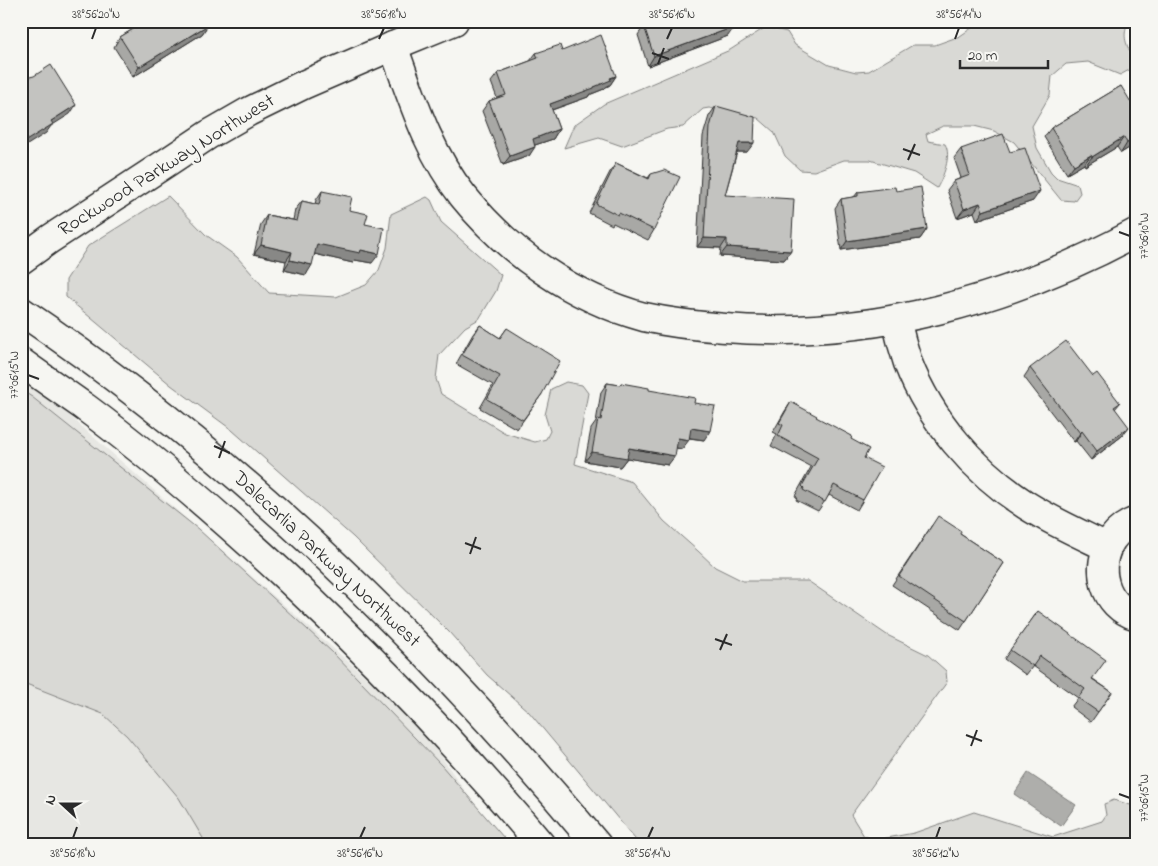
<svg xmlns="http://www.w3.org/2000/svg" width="1158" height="866" viewBox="0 0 1158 866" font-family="'Indie Flower',sans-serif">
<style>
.built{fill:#e7e7e3}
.green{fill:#d9d9d5;stroke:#828280}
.water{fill:#aeaeab;stroke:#7a7a78}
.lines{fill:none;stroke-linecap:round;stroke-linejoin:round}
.minor-casing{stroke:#2b2b2b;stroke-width:31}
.major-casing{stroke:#2b2b2b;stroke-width:31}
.minor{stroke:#f6f6f2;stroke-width:28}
.major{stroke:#f6f6f2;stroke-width:28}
.wall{fill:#a8a8a5;stroke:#2b2b2b}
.shaded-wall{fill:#888886;stroke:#2b2b2b}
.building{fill:#c3c3c0;stroke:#2b2b2b}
.ticks{fill:none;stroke:#2b2b2b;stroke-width:2}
.labels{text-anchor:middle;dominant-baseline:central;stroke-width:5;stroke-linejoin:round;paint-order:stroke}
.street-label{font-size:20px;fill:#2b2b2b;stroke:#f6f6f2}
.neatline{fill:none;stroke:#2b2b2b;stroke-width:2}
.ticks-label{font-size:12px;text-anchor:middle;fill:#2b2b2b}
</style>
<rect width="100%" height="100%" fill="#f6f6f2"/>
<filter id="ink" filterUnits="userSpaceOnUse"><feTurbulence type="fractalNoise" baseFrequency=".02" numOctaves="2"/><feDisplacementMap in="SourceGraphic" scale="10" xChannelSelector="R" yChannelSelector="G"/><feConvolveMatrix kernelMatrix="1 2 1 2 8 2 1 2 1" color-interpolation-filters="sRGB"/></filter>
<g filter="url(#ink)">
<path class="built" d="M21 373 419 724 502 845H21Z"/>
<g class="green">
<path d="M982 21H1128C1122 38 1126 44 1134 59L1131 69 1120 75 1088 62 1066 64 1052 76 1050 95 1032 126 1037 148 1051 172 1057 178 1078 185 1080 193 1074 201 1061 200 1014 142 994 131 974 126H943L926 134 928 141 945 144C952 156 943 177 937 188L914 173 870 160H844L814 171 800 170 785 156 774 132 758 118 709 108 703 109 683 127 667 129 622 146 599 138 564 148 574 125 604 104 730 50 766 27 787 32 795 45 829 65 856 72 869 71 913 45H935L960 36Z"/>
<path d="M168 196 206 235 237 257 269 293 336 297 366 285 379 270 387 248 391 214 427 197 431 200 441 222 501 275 496 291 479 319 465 327 439 355 436 379 441 394 505 433 535 442 546 439 550 431 545 415 551 389 566 382 582 385 588 393 575 464 632 482 664 521 698 551 715 567 743 581H808L887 635 928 655 946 671 947 682 851 815 864 836 876 840 914 833 974 812 1053 837 1102 821 1106 815 1104 804 1114 800 1137 807V845H640L529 712 487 675 449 632 353 537 232 430 171 385 66 297V280L88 246Z"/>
<path d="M21 390 32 397 198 529 332 652 442 766 510 845H207L179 798 127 736 103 714 21 682Z"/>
</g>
<path class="water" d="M1028 773 1076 805 1061 826 1014 794Z"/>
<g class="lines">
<g class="minor-casing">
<g id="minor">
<path d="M393 46C412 98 428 152 463 196 509 253 573 298 644 317 671 323 698 326 725 328 868 340 1012 300 1137 232"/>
<path d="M21 260 50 239 169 161 208 135 248 112 303 85 393 46 454 21"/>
<path d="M896 319C899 333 903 348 908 363 930 420 974 471 1026 505 1051 521 1080 534 1107 547"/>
<path d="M1137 521C1127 524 1118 531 1112 539 1094 567 1103 606 1137 616"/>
</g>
</g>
<g class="major-casing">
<g id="major">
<path d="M21 311C239 458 429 644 597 845"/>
<path d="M21 362C43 378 65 393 86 408 155 459 220 516 283 574 374 659 461 749 541 845"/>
</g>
</g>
<use href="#minor" class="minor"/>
<use href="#major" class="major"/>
</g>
<g class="wall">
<path d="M142 21H206L208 25 202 34 133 77 114 47 120 37 138 26Z"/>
<path d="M644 26 728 36 648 66 638 35Z"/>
<path d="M562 51 616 76 610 85 606 87 604 89 589 95 588 97 552 110 559 129 553 139 535 145 529 156 503 165 482 111 489 101 497 98 491 82 498 73 530 61 536 53Z"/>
<path d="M1121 86 1137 143 1121 153 1117 147 1085 166 1084 164 1067 174 1044 137 1051 128Z"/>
<path d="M716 106 747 152H737L725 195 791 251 784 260 720 256 721 248 697 247 703 136 709 116Z"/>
<path d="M961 149 1010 152 1033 201 977 220 974 212 957 218 947 190 954 181 961 178 954 158Z"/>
<path d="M616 163 648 178 651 174 654 230 648 240 613 223 612 225 589 213 610 172Z"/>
<path d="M322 191 349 210 365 224 372 263 355 260 353 263 315 254 306 275 284 270 286 261 254 254 261 224 267 215 293 220 295 210 302 201 315 204 316 200Z"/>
<path d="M896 191 927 229 920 239 841 250 835 208 841 199 854 197 858 192Z"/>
<path d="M480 325 500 338 507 328 542 394 517 429 480 408 493 385 456 364 473 334Z"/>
<path d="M1030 368 1093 376 1120 403 1115 409 1122 436 1091 460 1076 441 1074 442 1024 377Z"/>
<path d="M607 383 619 385 621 383 694 403 704 440 689 438 682 449 676 448 668 465 627 458 620 467 585 461 591 429 596 422 601 392Z"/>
<path d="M791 402 851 439 864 458 863 500 857 510 829 495 818 511 796 500 797 497 795 496 811 467 771 446 777 434 773 432 785 411Z"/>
<path d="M932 525 960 534 1004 563 960 630 892 585Z"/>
<path d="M1038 611 1093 679 1112 692 1091 722 1071 707 1078 698 1033 666 1026 675 1004 659Z"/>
</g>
<g class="shaded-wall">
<path d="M208 25 202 34 133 77 139 67Z"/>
<path d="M734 27 728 36 648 66 654 56Z"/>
<path d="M616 76 610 85 606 87 604 89 589 95 588 97 543 113 550 104 594 87Z"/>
<path d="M76 105 70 114 51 126 46 133 21 149V144L51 121Z"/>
<path d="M559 129 553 139 526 148 533 139Z"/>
<path d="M1124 137 1117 147 1085 166 1092 157Z"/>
<path d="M1137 137V143L1121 153 1127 143Z"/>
<path d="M739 143H754L747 152H733Z"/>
<path d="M535 147 529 156 503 165 510 156Z"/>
<path d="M1091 155 1084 164 1067 174 1074 165Z"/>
<path d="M1040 191 1033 201 977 220 983 211Z"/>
<path d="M980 203 974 212 957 218 964 209Z"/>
<path d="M927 229 920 239 841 250 847 241Z"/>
<path d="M704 238 727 239 721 248 697 247Z"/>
<path d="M317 244 361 250 379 254 372 263 355 260 353 263 310 253Z"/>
<path d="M261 245 292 252 286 261 254 254Z"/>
<path d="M727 247 791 251 784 260 720 256Z"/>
<path d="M290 260 312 265 306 275 284 270Z"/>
<path d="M1129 427 1122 436 1091 460 1097 451Z"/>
<path d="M691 428 710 431 704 440 684 437Z"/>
<path d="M1082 431 1076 441 1074 442 1080 433Z"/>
<path d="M678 438 689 440 682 449 671 447Z"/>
<path d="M629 448 675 456 668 465 627 458 620 467 585 461 592 452Z"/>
</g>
<g class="building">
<path d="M145 21H206L208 25 139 67 120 37 145 22Z"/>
<path d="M657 21H732L734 27 654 56 644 26Z"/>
<path d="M601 35 616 76 610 78 611 80 594 87V88L550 104 559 129 533 139 535 147 510 156 489 101 506 95 498 73 538 58 536 53 560 45 562 51Z"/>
<path d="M51 65 76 105 51 121 53 124 21 144V79L34 76Z"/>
<path d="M1121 86 1137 112V137L1127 143 1124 137 1092 157 1091 155 1074 165 1051 128Z"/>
<path d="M716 106 755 117 754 143H739L725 195 794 199 791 251 727 247V239L704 238 710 127Z"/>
<path d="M1003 134 1010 152 1025 148 1040 191 983 211 980 203 964 209 954 181 970 175 961 149Z"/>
<path d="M616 163 649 179 651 174 664 170 680 177 654 230 619 213 618 215 596 204Z"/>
<path d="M895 187 896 191 921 187 927 229 847 241 841 199 858 196V192Z"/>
<path d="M322 191 352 197 349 210 368 214 365 224 384 228 379 254 361 250 360 253 317 244 312 265 290 260 292 252 261 245 267 215 297 221 302 201 319 205Z"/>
<path d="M480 325 500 338 507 328 560 361 542 394 523 420 487 399 500 376 462 355Z"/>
<path d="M1066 341 1093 376 1097 373 1120 403 1114 407 1129 427 1097 451 1082 431 1080 433 1030 368Z"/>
<path d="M607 383 620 385 621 383 649 388V390L695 398 694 403 715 406 710 431 691 428 689 440 678 438 675 456 629 448 627 458 592 452 598 419 601 420Z"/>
<path d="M791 402 817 416 816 417 852 436 851 439 869 449 864 458 882 467 863 500 834 485 825 502 803 490 804 488 802 486 818 458 778 436 783 425 779 423Z"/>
<path d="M938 516 961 531 960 534 1004 563 966 621 899 576Z"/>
<path d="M1038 611 1106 660 1092 679 1112 692 1098 712 1078 698 1085 689 1040 656 1033 666 1010 650Z"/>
</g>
</g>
<path class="ticks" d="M92 39 96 28M379 39 384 28M667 39 672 28M955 39 959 28M652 53 669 59M658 64 664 48M903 149 920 155M908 160 915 144M1119 232 1130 236M28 375 39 379M214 446 230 453M219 458 225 441M465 543 481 549M470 554 476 537M715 639 732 645M720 650 727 634M966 735 982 741M971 746 977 730M1119 794 1130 798M73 838 77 827M360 838 365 827M648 838 653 827M936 838 940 827"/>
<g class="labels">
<g class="street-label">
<text transform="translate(167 166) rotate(-32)">Rockwood Parkway Northwest</text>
<text transform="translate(326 560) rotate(43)">Dalecarlia Parkway Northwest</text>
</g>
</g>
<rect width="1158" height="866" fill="none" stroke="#f6f6f2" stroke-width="55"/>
<g transform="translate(62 804) rotate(291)" stroke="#f6f6f2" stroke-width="4" paint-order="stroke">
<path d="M0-4L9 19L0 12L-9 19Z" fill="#2b2b2b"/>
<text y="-8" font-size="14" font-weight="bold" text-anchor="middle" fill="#2b2b2b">N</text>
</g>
<path d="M960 60v8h88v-8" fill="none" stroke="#2b2b2b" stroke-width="2.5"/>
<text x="968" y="60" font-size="15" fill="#2b2b2b" stroke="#f6f6f2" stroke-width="4" paint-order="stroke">20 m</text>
<rect x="28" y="28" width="1102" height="810" class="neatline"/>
<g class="ticks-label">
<text x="96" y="18">38°56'20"N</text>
<text x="384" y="18">38°56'18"N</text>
<text x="672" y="18">38°56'16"N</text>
<text x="959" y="18">38°56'14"N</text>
<text transform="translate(1144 236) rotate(-90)" y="4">77°06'10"W</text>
<text transform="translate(14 375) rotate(-90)" y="4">77°06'15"W</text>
<text transform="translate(1144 798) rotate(-90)" y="4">77°06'15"W</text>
<text x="73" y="857">38°56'18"N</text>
<text x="360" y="857">38°56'16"N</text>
<text x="648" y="857">38°56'14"N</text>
<text x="936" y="857">38°56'12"N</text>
</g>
</svg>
